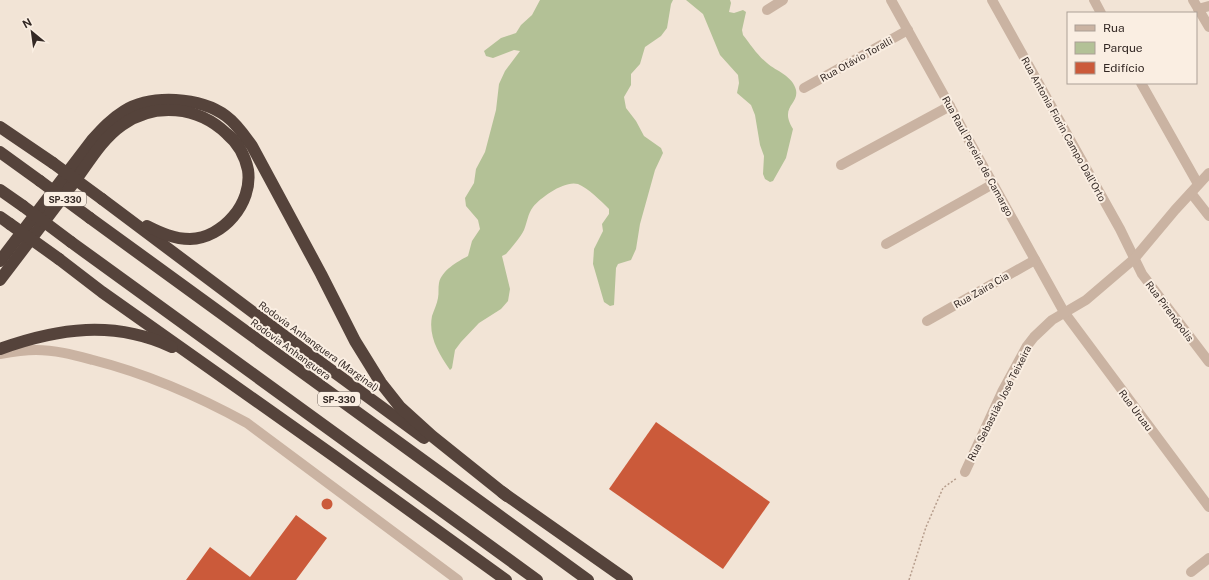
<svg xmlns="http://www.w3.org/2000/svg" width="1209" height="580" viewBox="0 0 1209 580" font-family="'Public Sans',sans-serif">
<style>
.green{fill:#b3c196}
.building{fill:#cb5a3a}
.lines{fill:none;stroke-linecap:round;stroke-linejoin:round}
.path{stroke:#b69d8c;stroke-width:1.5;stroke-dasharray:2 2;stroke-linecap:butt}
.minor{stroke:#cab3a2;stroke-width:10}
.highway{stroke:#55433b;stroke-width:12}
.highway-bridge{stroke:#55433b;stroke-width:12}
.labels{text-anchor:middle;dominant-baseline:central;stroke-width:4;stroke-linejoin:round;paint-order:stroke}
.shield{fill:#faeee2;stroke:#6f645e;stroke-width:1}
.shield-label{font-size:9px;font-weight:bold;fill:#342925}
.street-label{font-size:10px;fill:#342925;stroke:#faeee2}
</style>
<rect width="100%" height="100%" fill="#f2e4d6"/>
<g class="green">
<path d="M540 0H673L671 4 667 28 661 36 645 47 640 64 631 74V85L624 97 626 108 636 121 644 136 661 148 663 153 655 170 640 224 636 249 631 260 618 264 616 268 614 305 610 306 604 302 593 264 594 249 603 231 602 224 609 214V209C601 201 588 188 578 184 565 180 541 197 533 207 528 213 527 223 524 230 520 238 512 247 506 254L502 256 510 289 508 301 501 309 479 323 461 342 455 350 452 368 450 370C439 354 428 337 432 316 434 310 437 304 438 298 439 293 438 288 439 283 442 270 457 262 468 256L472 241 480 229 478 220 466 206 465 198 474 183 476 169 485 152 496 110 499 84 505 71 520 51 514 50 493 58 486 56 484 51 501 38 516 33 521 25 532 15Z"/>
<path d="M686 0H730L731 3 729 12 734 13 743 10 746 12 742 30 743 35C750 44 758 56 767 63 776 71 793 76 796 90 799 105 779 106 793 129L786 158 773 181 770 182 765 179 763 174 764 156 760 145 755 115 751 105 737 93 739 83 738 75 720 55 703 14Z"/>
</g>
<g class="building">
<path d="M656 422 770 502 723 569 609 489Z"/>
<circle cx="327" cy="504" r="5.5"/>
<path d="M296 515 327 538 296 580H186L210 547 250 577Z"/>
</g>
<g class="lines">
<path class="path" d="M909 580 926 527 943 488 957 478"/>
<g class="minor">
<path d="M891 0 1064 312 1209 507"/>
<path d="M992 0 1120 229 1142 274 1209 362"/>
<path d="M1094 0 1101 13"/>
<path d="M1193 0 1209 27"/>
<path d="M1198 9 1209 6"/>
<path d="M767 10 783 0"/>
<path d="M1141 83 1198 184"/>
<path d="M804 88 908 30"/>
<path d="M841 165 950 106"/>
<path d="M1191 193 1209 216"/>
<path d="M886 244 993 184"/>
<path d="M927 321 1035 260"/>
<path d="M0 354C11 352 24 350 36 350 56 350 74 355 93 360 148 374 198 396 247 423L458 580"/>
<path d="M965 472 1002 392 1027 346 1034 337 1052 320 1086 300 1134 259 1175 210 1209 173"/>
<path d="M1191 572 1209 558"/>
</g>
<g class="highway">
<path d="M0 127 53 163"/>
<path d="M0 152 40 181"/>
<path d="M0 190 23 206"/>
<path d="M102 199 286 337 424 438"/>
<path d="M0 217 10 224"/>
<path d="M90 218 588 580"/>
<path d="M71 242 537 580"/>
<path d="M59 259 102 292 334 456 506 580"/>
<path d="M0 261 93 139C102 129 111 119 124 111 152 94 200 97 226 116 237 124 244 135 252 146L321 274 355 341 381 383 400 407 432 436 507 496"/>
<path d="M0 280C25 247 50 214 75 181 89 162 102 139 122 125 155 102 198 106 227 134 238 143 245 156 248 170 253 203 223 238 190 239 174 239 161 233 147 226"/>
<path d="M0 349C58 328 114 320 172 347"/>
<path d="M502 492 627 580"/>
</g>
<g class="highway-bridge">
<path d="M53 163 102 199"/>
<path d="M40 181 90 218"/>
<path d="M23 206 71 242"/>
<path d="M10 224 59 259"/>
</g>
</g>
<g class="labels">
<g class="shield">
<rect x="44" y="192" width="42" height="14" rx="3"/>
<rect x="318" y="392" width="42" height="14" rx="3"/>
</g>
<g class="shield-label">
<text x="65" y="199">SP-330</text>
<text x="339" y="399">SP-330</text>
</g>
<g class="street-label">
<text transform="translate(856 59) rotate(-29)">Rua Otávio Toralli</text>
<text transform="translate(1064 129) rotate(61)">Rua Antonia Fiorin Campo Dall'Orto</text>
<text transform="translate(978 156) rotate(61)">Rua Raul Pereira de Camargo</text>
<text transform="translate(981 290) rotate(-30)">Rua Zaira Cia</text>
<text transform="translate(1170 311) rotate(53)">Rua Pirenópolis</text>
<text transform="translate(319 346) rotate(36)">Rodovia Anhanguera (Marginal)</text>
<text transform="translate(291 349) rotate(36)">Rodovia Anhanguera</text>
<text transform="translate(999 403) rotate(-63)">Rua Sebastião José Teixeira</text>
<text transform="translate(1136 410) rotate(53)">Rua Uruau</text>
</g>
</g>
<rect x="1067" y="12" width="130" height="72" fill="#faeee2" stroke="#ab9f96"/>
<rect x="1075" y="25" width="20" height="6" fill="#cab3a2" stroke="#ab9f96"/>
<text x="1103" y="32" font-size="12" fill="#342925">Rua</text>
<rect x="1075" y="42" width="20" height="12" fill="#b3c196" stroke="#ab9f96"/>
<text x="1103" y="52" font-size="12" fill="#342925">Parque</text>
<rect x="1075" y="62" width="20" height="12" fill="#cb5a3a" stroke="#ab9f96"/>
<text x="1103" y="72" font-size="12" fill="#342925">Edifício</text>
<g transform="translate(32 32) rotate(331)" stroke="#faeee2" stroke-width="3" paint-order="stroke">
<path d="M0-3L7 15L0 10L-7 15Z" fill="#342925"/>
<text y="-6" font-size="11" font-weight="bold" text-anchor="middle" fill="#342925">N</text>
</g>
</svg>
